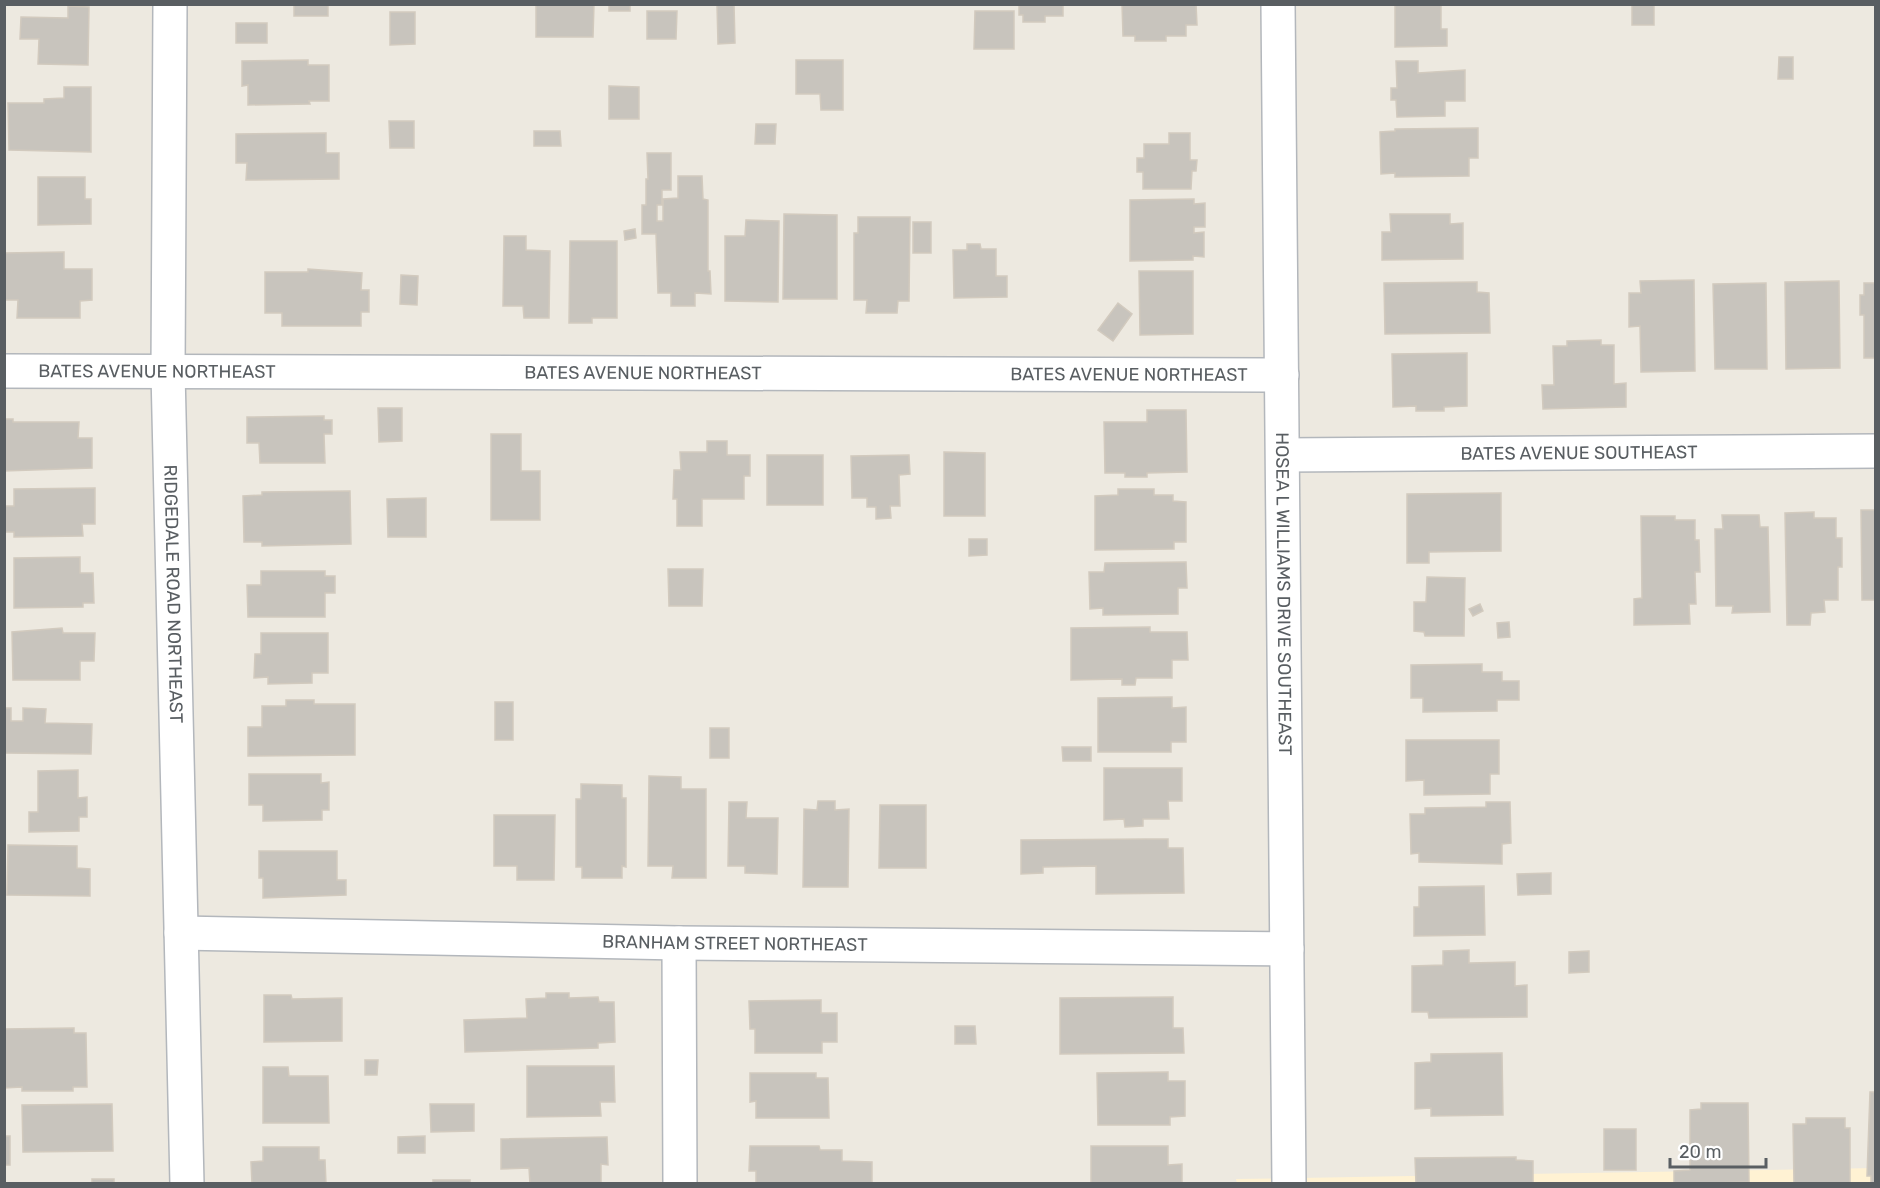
<svg xmlns="http://www.w3.org/2000/svg" width="1880" height="1188" viewBox="0 0 1880 1188" font-family="Rubik,sans-serif">
<style>
.commercial{fill:#fff2d3}
.building{fill:#c8c4bd;stroke:#d2cabe;stroke-width:1.5}
.lines{fill:none;stroke-linecap:round;stroke-linejoin:round}
.minor-casing{stroke:#b3b7bc;stroke-width:36}
.minor{stroke:#fff;stroke-width:33}
.labels{text-anchor:middle;dominant-baseline:central;stroke-width:4.5;stroke-linejoin:round;paint-order:stroke}
.street-label{font-size:18px;fill:#595e62;stroke:#fff}
</style>
<rect width="100%" height="100%" fill="#ede9e0"/>
<path class="commercial" d="M1876 1168 1875 1184H1237L1236 1179Z"/>
<g class="building">
<rect x="294" y="4" width="34" height="12"/>
<path d="M536 4H594L593 37H536Z"/>
<rect x="609" y="4" width="21" height="7"/>
<path d="M734 4 735 43 718 44 717 5Z"/>
<path d="M1019 4H1063V16H1045V22H1023V15H1019Z"/>
<path d="M1122 4H1196L1197 25H1186V36H1166V41H1135V36H1123Z"/>
<path d="M1395 4H1441V29H1447V46L1395 47Z"/>
<rect x="1632" y="4" width="22" height="21"/>
<path d="M68 6 89 7 88 65 38 64 39 39H20L21 17 68 18Z"/>
<path d="M647 11H677L676 39H647Z"/>
<path d="M975 11H1014V49H974Z"/>
<path d="M390 12H415V44L390 45Z"/>
<rect x="236" y="23" width="31" height="20"/>
<path d="M1779 57H1793V79H1778Z"/>
<path d="M308 60V65H329V101H309L310 104 248 105V85L242 86V61Z"/>
<path d="M796 60H843V110H821L820 94H796Z"/>
<path d="M1396 61H1418V73L1465 70V101H1445V116L1397 117 1396 100H1391V88H1397Z"/>
<path d="M609 86 639 87V119H609Z"/>
<path d="M64 87H91V152L9 150 8 103H44V99L64 98Z"/>
<path d="M389 121H414V148H390Z"/>
<path d="M756 124H776L775 144H755Z"/>
<path d="M1478 128V158H1469V176L1395 177V173L1381 174 1380 132 1395 131V129Z"/>
<path d="M534 131H560L561 146H534Z"/>
<path d="M326 133V153H339V179L246 180 247 163H236V134Z"/>
<path d="M1169 133H1190V160H1197L1196 171H1192L1191 189H1143V172H1137V158H1144V144H1169Z"/>
<path d="M647 153H671V190H662V205H657V221H663V199L678 198V176H702L703 199 708 200V271H710L711 294 695 293V306H671V293H658L656 234H642V205H646V179H648Z"/>
<path d="M38 177H85V199H91V224L38 225Z"/>
<path d="M1194 199V204L1205 203V227H1194V233L1204 232V257L1193 256V260L1130 261V200Z"/>
<path d="M784 214 837 215V299H783Z"/>
<path d="M1390 214H1450V224L1463 223V259L1382 260V232H1391Z"/>
<path d="M858 217H910L909 301H898L897 313H866L867 300H854V233H858Z"/>
<path d="M746 220 779 221 778 302 725 301V236H745Z"/>
<rect x="913" y="222" width="18" height="31"/>
<path d="M635 229 636 238 625 240 624 231Z"/>
<path d="M504 236H526V250L550 251 549 318H524L523 306H503Z"/>
<path d="M570 241H617V318H592V323H569Z"/>
<path d="M967 244H980L981 249H996V276H1007V297L954 298 953 250H967Z"/>
<path d="M64 252V269H92V300L80 301V318H17L18 300H4V253Z"/>
<path d="M308 269 362 273 361 290H369V312H361V326H282V313H265V272H308Z"/>
<path d="M1139 271H1193V334L1140 335Z"/>
<path d="M401 275 418 276 417 305 400 304Z"/>
<path d="M1694 280 1695 371 1641 372 1640 326 1629 327V293H1641L1640 281Z"/>
<path d="M1839 281 1840 368 1786 369 1785 282Z"/>
<path d="M1477 282V292L1489 293 1490 333 1385 334 1384 283Z"/>
<path d="M1766 283 1767 369H1715L1713 284Z"/>
<path d="M1864 283H1876V358H1864V315H1860V295H1864Z"/>
<path d="M1118 303 1132 314 1113 341 1098 330Z"/>
<path d="M1601 340V345H1614V384L1626 383V407L1543 409 1542 385H1554L1553 346H1567V341Z"/>
<path d="M1467 353V406L1444 407V411H1416V406L1393 407 1392 354Z"/>
<path d="M378 408H402V441L379 442Z"/>
<path d="M1147 410H1186L1187 472 1147 473V477H1125V473H1105L1104 422H1147Z"/>
<path d="M324 416V420H332V434H324L325 463H260L259 443H247V417Z"/>
<path d="M4 419H13V422H79L78 438H92V468L4 471Z"/>
<path d="M491 434H521V471H540V520H491Z"/>
<path d="M707 441H727V455H750V476H744V499H702V526H677V499H673L674 470H681L680 452H707Z"/>
<path d="M944 452 985 453V516H944Z"/>
<rect x="767" y="455" width="56" height="50"/>
<path d="M909 455 910 474 899 475 900 506H890L891 518 876 519V507H867V498H852L851 456Z"/>
<path d="M95 488V524H82L83 536 14 537V532H4V506H14V489Z"/>
<path d="M1118 489H1154V495H1173V501L1186 502V542H1174V549L1095 550V496L1118 495Z"/>
<path d="M350 491 351 544 262 546V542H244L243 496 262 495V492Z"/>
<path d="M1501 493V551L1429 552V563H1407V494Z"/>
<path d="M426 498V537H388L387 499Z"/>
<path d="M1861 510H1876V600H1862Z"/>
<path d="M1814 512V518H1836V538H1842V567H1838V600H1824L1825 612 1811 613 1810 625H1787L1785 513Z"/>
<path d="M1722 515H1759L1760 527H1768L1770 612 1732 613 1733 606H1716L1715 529H1723Z"/>
<path d="M1641 516H1675V520H1695V540H1699L1700 572H1695L1696 604H1689L1690 624 1634 625V599L1642 598Z"/>
<path d="M969 539H987V555L969 556Z"/>
<path d="M80 557V573H93L94 603H83V607L14 608V558Z"/>
<path d="M1186 562 1187 588H1178V614L1103 615V608L1090 609 1089 572H1104L1105 563Z"/>
<path d="M668 569H703L702 606H669Z"/>
<path d="M261 571H325V576H335V593H325V617H248L247 585H261Z"/>
<path d="M1427 577 1465 578 1464 636H1425L1424 632 1414 631V602H1426Z"/>
<path d="M1480 604 1483 611 1473 616 1469 609Z"/>
<path d="M1509 622 1510 637 1498 638 1497 623Z"/>
<path d="M1150 627V632H1187L1188 660H1172V678H1136L1135 685H1122V679L1071 680V628Z"/>
<path d="M62 628 63 633H95L94 661H80V680H13L12 632Z"/>
<path d="M261 633H328V673H312V683L268 684V677L254 678 255 654H261Z"/>
<path d="M1482 664V672H1502V681H1519V700H1497V711L1423 712V698H1411V665Z"/>
<path d="M1172 697V708L1186 707V742H1171V752H1098V698Z"/>
<path d="M286 700H314V704H355V755L248 756V727H262V706H286Z"/>
<rect x="495" y="702" width="18" height="38"/>
<path d="M4 708H11V721H23V708L46 709 45 723 92 724 91 754 4 753Z"/>
<rect x="710" y="728" width="19" height="30"/>
<path d="M1406 740H1499V774H1490V794L1424 795V780L1406 781Z"/>
<path d="M1062 747H1091V761H1063Z"/>
<path d="M1104 768H1182V801H1168L1169 819H1143V826L1125 827 1124 819 1104 820Z"/>
<path d="M78 770V798L87 797V817H79V831L29 832V812H38V771Z"/>
<path d="M249 774H321V783L329 782V810H322V820L263 821V805H249Z"/>
<path d="M649 776 681 777V789H706V878H672L673 866H648Z"/>
<path d="M581 784 622 785V798H626V867L622 866V878H582V867H576V799H581Z"/>
<path d="M818 801H835V810L849 809 848 887H803L804 809 817 810Z"/>
<path d="M729 802H747L746 818H778L777 874 745 873V866H728Z"/>
<path d="M1486 802H1510L1511 843 1502 844V864L1419 862V853L1411 854 1410 814H1425V808L1486 807Z"/>
<path d="M880 805H926V868H879Z"/>
<path d="M494 815H555L554 880H517V866H494Z"/>
<path d="M1147 839H1168V848H1183L1184 893 1096 894V866L1043 867V873L1021 874V840Z"/>
<path d="M8 845 77 846V868L90 869V896L7 895Z"/>
<path d="M259 851H337V880H346V895L263 898V878H259Z"/>
<path d="M1551 873V894L1518 895 1517 874Z"/>
<path d="M1484 886 1485 935 1414 936V907H1419V887Z"/>
<path d="M1469 950V963L1515 962V986L1527 985V1017L1429 1018 1428 1012H1412V966L1443 965V951Z"/>
<path d="M1589 951V972L1569 973V952Z"/>
<path d="M546 993H569V998L598 997 599 1002H614L615 1042 598 1043V1048L465 1052 464 1020 527 1018 526 999 546 998Z"/>
<path d="M264 995H291L292 999 342 998V1041L264 1042Z"/>
<path d="M1173 997V1028H1183L1184 1053 1060 1054V998Z"/>
<path d="M821 1000V1013H837V1042H822V1053H755V1029H750L749 1001Z"/>
<path d="M955 1026H975L976 1044H955Z"/>
<path d="M74 1028V1033H86L87 1087H73V1091H22V1087L4 1088V1029Z"/>
<path d="M1502 1053 1503 1115 1431 1116V1108L1415 1109V1063L1431 1062V1054Z"/>
<path d="M365 1060H378L377 1075H365Z"/>
<path d="M527 1066H614L615 1102H600L601 1116 527 1117Z"/>
<path d="M263 1067H288L289 1076H328L329 1123H263Z"/>
<path d="M1168 1072V1081H1185V1116L1170 1117V1125H1098L1097 1073Z"/>
<path d="M750 1073H816V1078H828L829 1118H756V1101L750 1102Z"/>
<path d="M1870 1092H1876V1184H1871V1176H1867Z"/>
<path d="M1701 1103H1748L1749 1182 1674 1184V1171L1690 1170V1110L1701 1109Z"/>
<path d="M112 1104 113 1151 23 1152 22 1105Z"/>
<path d="M430 1104H474V1131L431 1132Z"/>
<path d="M1806 1118H1845V1128H1850V1184H1794L1793 1124H1806Z"/>
<rect x="1604" y="1129" width="32" height="41"/>
<rect x="4" y="1136" width="6" height="29"/>
<path d="M425 1136V1153H398V1137Z"/>
<path d="M607 1137 608 1165 601 1164V1184H530L529 1168 501 1169V1139Z"/>
<path d="M750 1146H819L820 1150H842V1161L872 1162V1184H756V1171H749Z"/>
<path d="M1091 1146H1168V1165L1182 1164V1184H1091Z"/>
<path d="M263 1147H319V1160H325L326 1184H252L251 1162 263 1161Z"/>
<path d="M1516 1157V1160L1533 1161V1184H1416L1415 1158Z"/>
<path d="M92 1179H114V1184H41L92 1183Z"/>
<rect x="433" y="1180" width="37" height="4"/>
</g>
<g class="lines">
<g class="minor-casing">
<g id="minor">
<path id="s1" d="M170 4 168 372 187 1184"/>
<path id="s2" d="M1278 4 1289 1184"/>
<path id="s3" d="M4 371 1282 375"/>
<path id="s4" d="M1283 455 1876 451"/>
<path id="s5" d="M181 933 679 943 1287 949"/>
<path d="M679 943 680 1184"/>
</g>
</g>
<use href="#minor" class="minor"/>
</g>
<g class="labels">
<g class="street-label">
<text stroke="none"><textPath href="#s3" startOffset="153">BATES AVENUE NORTHEAST</textPath></text>
<text stroke="none"><textPath href="#s3" startOffset="639">BATES AVENUE NORTHEAST</textPath></text>
<text stroke="none"><textPath href="#s3" startOffset="1125">BATES AVENUE NORTHEAST</textPath></text>
<text stroke="none"><textPath href="#s4" startOffset="296">BATES AVENUE SOUTHEAST</textPath></text>
<text stroke="none"><textPath href="#s1" startOffset="590">RIDGEDALE ROAD NORTHEAST</textPath></text>
<text stroke="none"><textPath href="#s2" startOffset="590">HOSEA L WILLIAMS DRIVE SOUTHEAST</textPath></text>
<text stroke="none"><textPath href="#s5" startOffset="554">BRANHAM STREET NORTHEAST</textPath></text>
</g>
</g>
<rect width="1880" height="1188" fill="none" stroke="#595e62" stroke-width="12"/>
<path d="M1670 1158v9h96v-9" fill="none" stroke="#595e62" stroke-width="3"/>
<text x="1679" y="1158" font-size="18" fill="#595e62" stroke="#ffffff" stroke-width="4.5" paint-order="stroke">20 m</text>
</svg>
